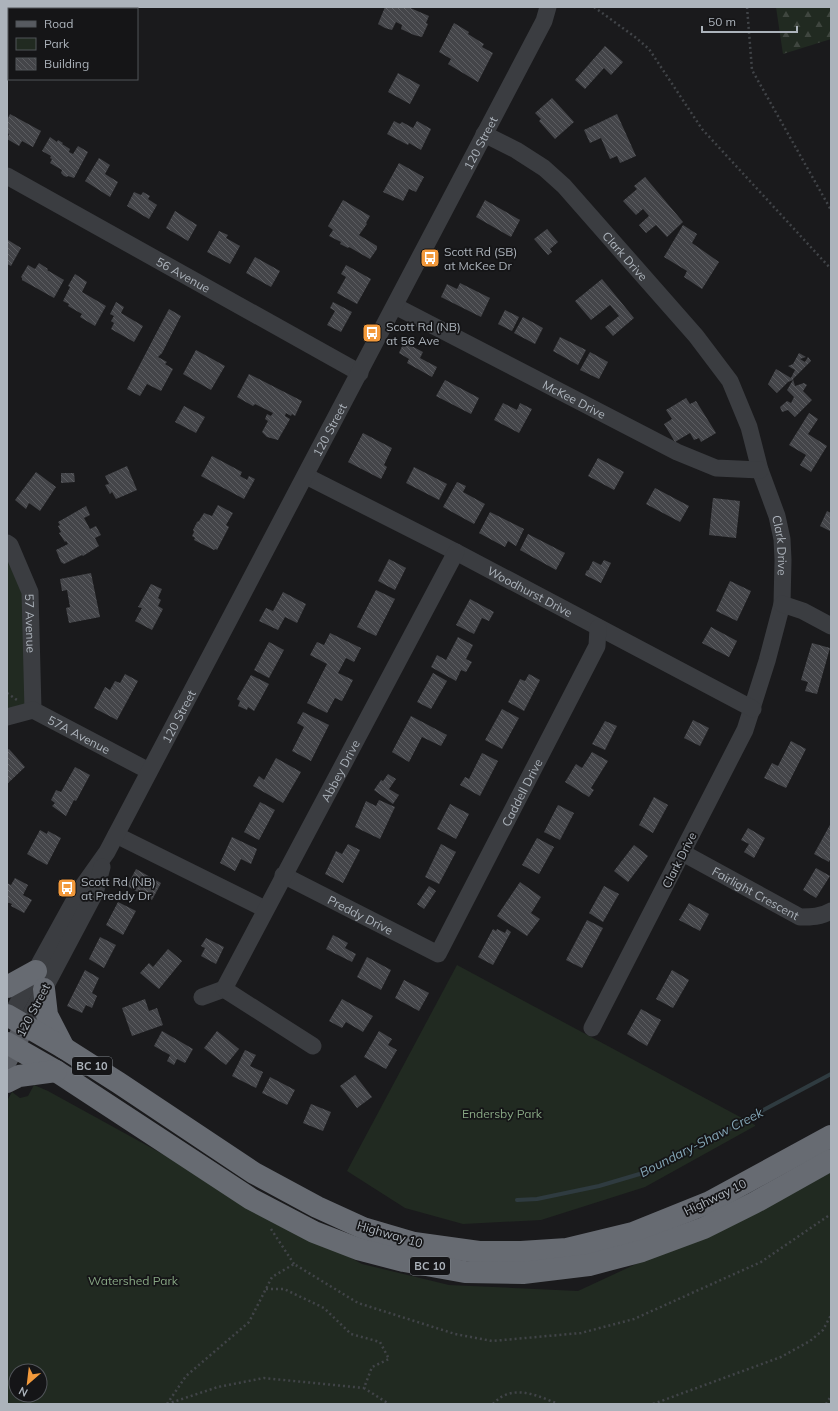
<svg xmlns="http://www.w3.org/2000/svg" width="838" height="1411" viewBox="0 0 838 1411" font-family="Mulish,sans-serif">
<style>
.forest{fill:url(#forest-firs)}
.park{fill:#212a21;fill-rule:evenodd}
.lines{fill:none;stroke-linecap:round;stroke-linejoin:round}
.stream{stroke:#2f3b40;stroke-width:4}
.building{fill:url(#building-back-hatch)}
.path{stroke:#414448;stroke-width:2.5;stroke-dasharray:2 3;stroke-linecap:butt}
.minor{stroke:#3b3d41;stroke-width:17}
.major{stroke:#575a60;stroke-width:21}
.highway{stroke:#676b72;stroke-width:22}
.labels{text-anchor:middle;dominant-baseline:central;stroke-width:3.5;stroke-linejoin:round;paint-order:stroke}
.shield{fill:#151517;stroke:#7f848a;stroke-width:1}
.shield-label{font-size:11px;font-weight:bold;fill:#acb3bb}
.street-label{font-size:12px;fill:#acb3bb;stroke:#151517}
.poi-label{font-size:12px;fill:#acb3bb;stroke:#151517;text-anchor:start}
.park-label{font-size:12px;fill:#87a683;stroke:#151517}
.water-label{font-size:13px;font-style:italic;fill:#84a6b6;stroke:#151517}
</style>
<defs>
<pattern id="forest-firs" width="22" height="20" patternUnits="userSpaceOnUse"><rect width="22" height="20" fill="#212a21"/><path d="M5 1l3.5 6h-7zM16 11l3.5 6h-7z" fill="#3f463f"/></pattern>
<pattern id="building-back-hatch" width="6" height="6" patternUnits="userSpaceOnUse"><rect width="6" height="6" fill="#444549"/><path d="M-1 5l2 2M0 0l6 6M5-1l2 2" fill="none" stroke="#5c5d61"/></pattern>
</defs>
<rect width="100%" height="100%" fill="#1a1a1c"/>
<path class="forest" d="M776 7H831V39L783 54Z"/>
<g class="park">
<path d="M7 554 26 595 28 707 7 712Z"/>
<path d="M457 965 755 1125V1126L645 1187 541 1220 463 1224 405 1208 347 1171Z"/>
<path d="M34 1085 48 1091 362 1264 449 1285 578 1291 778 1198 831 1170V1404H7V1101L12 1092 20 1098 28 1096ZM16 1371H40V1395H16Z"/>
</g>
<g class="lines">
<path class="stream" d="M517 1200 537 1199 599 1186 643 1173 718 1136 756 1114 831 1074"/>
</g>
<g class="building">
<path d="M385 7H408L429 16 426 23 428 24 422 37 414 35 401 29 402 25 396 22 392 30 385 28 378 24Z"/>
<path d="M454 23 469 32 468 34 484 44 482 47 493 53 478 82 448 64 451 59 439 52Z"/>
<path d="M605 46 623 62 611 75 604 68 585 89 575 80Z"/>
<path d="M398 73 420 85 410 104 388 92Z"/>
<path d="M552 98 574 122 555 139 539 121 541 119 535 113Z"/>
<path d="M10 114 41 131 33 147 22 141 19 146 7 139 9 134 7 133V120Z"/>
<path d="M617 114 636 156 620 163 617 156 610 159 601 138 590 143 584 130Z"/>
<path d="M394 121 400 124 402 122 413 128 417 121 431 129 421 150 409 143 408 145 387 134Z"/>
<path d="M50 137 57 142 58 140 63 143 62 144 70 149 69 152 73 154 78 146 88 152 74 178 68 176 67 177 64 176 61 173 62 170 50 163 52 159 50 158 51 156 42 151Z"/>
<path d="M99 158 110 165 105 174 118 182 110 197 85 181Z"/>
<path d="M399 163 424 177 416 192 409 189 403 201 383 192Z"/>
<path d="M645 177 683 222 667 237 656 225 646 233 639 225 649 216 643 209 636 215 623 201 637 189 634 186Z"/>
<path d="M134 192 141 195 143 192 150 196 148 199 157 205 149 219 127 206Z"/>
<path d="M343 200 370 216 366 223 367 224 359 235 377 246V249L370 259 349 247 348 248 340 244 341 242 329 236 333 230 328 226Z"/>
<path d="M485 200 520 220 511 237 476 217Z"/>
<path d="M175 211 197 225 188 241 166 228Z"/>
<path d="M683 225 697 234 692 243 719 262 702 289 684 277 687 271 664 257Z"/>
<path d="M547 229 558 242 550 249 552 252 548 255 534 239Z"/>
<path d="M219 231 228 235 226 238 240 246 230 264 207 252Z"/>
<path d="M8 240 21 248 11 266 7 264V242Z"/>
<path d="M255 257 280 271 271 287 246 273Z"/>
<path d="M39 263 48 269 47 270 64 280 54 298 22 280V278L21 277 28 265 35 269Z"/>
<path d="M346 265 371 279 357 304 337 293 346 277 341 274Z"/>
<path d="M75 274 87 282 82 292 106 306 95 326 80 317 82 314 68 306 69 304 63 301 70 287 68 286Z"/>
<path d="M602 279 634 318 613 336 605 327 619 316 610 305 591 320 575 301Z"/>
<path d="M460 283 490 298 481 317 441 297 447 284 457 289Z"/>
<path d="M116 302 124 307 121 313 143 326 134 342 111 329 114 323 111 321 114 316 110 314Z"/>
<path d="M333 302 352 312 341 332 327 325 335 311 330 308Z"/>
<path d="M169 309 181 316 162 353 158 357 167 362 165 364 173 369 161 391 147 384 140 396 127 389Z"/>
<path d="M505 310 519 317 512 331 498 324Z"/>
<path d="M523 317 543 328 535 344 514 333Z"/>
<path d="M560 337 586 350 578 365 553 351Z"/>
<path d="M404 342 423 352 420 358 437 367 432 377 407 363 409 359 399 353Z"/>
<path d="M196 350 225 366 211 390 183 374Z"/>
<path d="M590 352 608 362 599 379 580 370Z"/>
<path d="M799 353 806 357 800 359 805 362 808 357 811 361 793 379 795 386 804 383 807 385 803 391 812 400 795 417 788 410 782 412 780 407 787 401 791 403 794 397 787 390 793 380 788 382 777 393 768 384 776 369 791 378 795 370 788 366 793 364Z"/>
<path d="M249 374 302 401 295 416 292 414 291 416 286 413 285 416 290 419 278 440 267 437 262 432 268 421 265 419 267 414 271 416 273 413 255 404 253 406 237 397Z"/>
<path d="M445 380 479 398 471 414 436 396Z"/>
<path d="M686 398 690 404 696 401 716 433 701 442 699 438 694 440 690 433 675 442 664 424 672 419 666 410Z"/>
<path d="M503 403 517 410 520 403 532 409 519 433 494 420Z"/>
<path d="M184 406 205 417 196 433 175 422Z"/>
<path d="M809 413 818 419 808 434 827 446 811 472 800 465 806 455 789 445Z"/>
<path d="M363 433 392 448 384 465 387 467 381 479 348 462Z"/>
<path d="M212 456 242 472 240 476 247 480 249 476 255 479 244 499 201 476Z"/>
<path d="M598 458 624 472 614 490 588 476Z"/>
<path d="M127 466 137 490 116 499 112 492 110 494 105 485 109 484 105 476Z"/>
<path d="M414 467 447 484 439 500 406 483Z"/>
<path d="M36 472 56 487 40 511 29 503 26 509 15 500Z"/>
<path d="M61 473H74L75 482 61 483Z"/>
<path d="M457 482 466 486 463 492 485 504 474 524 443 507Z"/>
<path d="M655 488 689 506 680 522 646 504Z"/>
<path d="M713 498 740 501 736 538 709 535Z"/>
<path d="M218 505 233 513 226 525 229 527 217 550 216 549 214 550 194 540 195 538 192 536 194 532 193 530 197 522 199 521 204 513 212 516Z"/>
<path d="M86 506 90 515 84 518 90 529 96 526 101 535 95 538 99 546 83 556 82 555 64 564 61 562 56 550 68 544 66 541 65 542 59 533 61 532 58 526 60 525 58 522Z"/>
<path d="M827 511 831 513 830 531 820 526Z"/>
<path d="M490 512 524 529 516 546 508 541 505 547 479 533Z"/>
<path d="M528 534 565 553 556 570 520 550Z"/>
<path d="M389 559 406 568 395 590 378 581Z"/>
<path d="M604 560 611 563 601 583 585 575 587 570 588 571 593 561 601 565Z"/>
<path d="M91 573 100 617 69 623 66 608 70 607 67 590 62 591 60 579Z"/>
<path d="M730 581 751 591 737 621 716 611Z"/>
<path d="M151 584 162 589 158 598 161 600 158 606 163 609 152 630 135 621 142 608 138 607Z"/>
<path d="M376 590 395 599 376 636 357 627Z"/>
<path d="M283 592 306 604 297 623 285 617 278 630 259 621 266 608 273 611Z"/>
<path d="M470 599 494 612 489 621 482 618 474 634 456 625Z"/>
<path d="M711 627 737 641 729 657 702 643Z"/>
<path d="M330 633 361 648 354 662 346 658 338 673 353 680 342 701 335 698 327 713 307 703 327 664 310 655 317 642 324 645Z"/>
<path d="M458 637 473 645 466 659 472 662 466 672 461 670 456 681 431 667 437 655 446 660Z"/>
<path d="M269 642 284 650 269 678 254 670Z"/>
<path d="M812 643 830 648 817 694 805 691 808 682 801 680Z"/>
<path d="M433 673 447 681 431 709 417 702Z"/>
<path d="M125 674 138 681 117 720 94 708 105 687 110 690 115 681 120 683Z"/>
<path d="M529 674 540 680 524 711 508 702 520 679 525 681Z"/>
<path d="M251 675 269 684 254 711 248 707 247 710 238 706 240 701 237 699Z"/>
<path d="M502 709 519 718 502 749 485 740Z"/>
<path d="M303 712 329 725 311 761 292 751 304 727 297 723Z"/>
<path d="M411 716 447 735 441 746 422 737 409 762 392 752Z"/>
<path d="M693 720 709 728 700 746 684 738Z"/>
<path d="M605 721 617 726 605 750 592 744Z"/>
<path d="M791 741 806 749 786 788 764 778 772 763 778 766Z"/>
<path d="M9 749 25 767 7 784V750Z"/>
<path d="M592 752 608 761 591 788 594 790 589 797 565 782 576 764 582 768Z"/>
<path d="M482 753 498 761 480 796 460 785 465 777 469 779Z"/>
<path d="M276 758 301 772 283 803 253 786 259 776 264 780Z"/>
<path d="M75 767 90 775 76 801 74 800 66 816 52 806 55 803 51 800 56 790 61 792Z"/>
<path d="M388 774 396 779 389 789 399 795 393 804 374 790 381 780 383 781Z"/>
<path d="M654 797 668 805 653 833 639 825Z"/>
<path d="M379 800 395 807 380 839 355 827 366 801 376 806Z"/>
<path d="M260 802 275 810 259 840 244 832Z"/>
<path d="M450 804 469 814 456 839 437 829Z"/>
<path d="M558 805 574 813 560 840 544 832Z"/>
<path d="M831 823V857L829 862 814 854Z"/>
<path d="M748 828 765 838 754 858 744 852 749 844 741 840Z"/>
<path d="M40 830 47 834 48 831 61 838 47 865 27 854Z"/>
<path d="M232 837 257 849 251 864 241 859 235 871 220 863Z"/>
<path d="M537 838 554 847 539 874 522 865Z"/>
<path d="M348 844 360 850 343 883 325 874 336 851 342 854Z"/>
<path d="M441 844 456 852 439 884 425 877Z"/>
<path d="M634 845 648 856 628 882 614 871Z"/>
<path d="M816 868 830 876 816 898 803 890Z"/>
<path d="M136 869 161 883 152 900 127 886Z"/>
<path d="M15 878 28 885 23 895 32 900 24 913 11 906 12 904 7 902V883L11 885Z"/>
<path d="M520 882 541 897 531 913 540 919 527 936 497 916Z"/>
<path d="M429 886 436 891 424 909 417 904Z"/>
<path d="M604 886 619 894 603 922 589 913Z"/>
<path d="M118 902 136 911 123 935 106 925Z"/>
<path d="M689 903 709 914 700 931 679 920Z"/>
<path d="M587 920 603 928 582 968 566 960Z"/>
<path d="M493 929 496 931 497 929 505 933 507 929 511 932 493 965 478 957Z"/>
<path d="M333 935 348 943 345 948 356 954 352 962 326 949Z"/>
<path d="M100 937 116 945 104 968 89 959Z"/>
<path d="M206 938 224 947 216 964 201 956 205 948 201 946Z"/>
<path d="M168 949 182 961 159 989 140 973 149 963 153 967Z"/>
<path d="M367 957 391 970 381 990 357 977Z"/>
<path d="M85 970 99 978 92 993 97 996 92 1008 86 1005 82 1013 67 1006Z"/>
<path d="M672 970 689 980 673 1008 656 999Z"/>
<path d="M404 980 429 993 419 1011 395 998Z"/>
<path d="M145 999 149 1011 157 1008 163 1025 132 1036 122 1008Z"/>
<path d="M342 999 373 1016 363 1032 346 1022 342 1028 329 1021Z"/>
<path d="M641 1009 661 1020 647 1046 627 1034Z"/>
<path d="M162 1031 193 1049 185 1063 177 1059 174 1065 167 1061 170 1055 154 1046Z"/>
<path d="M217 1031 239 1049 226 1065 204 1048Z"/>
<path d="M379 1031 392 1039 388 1045 397 1050 386 1069 364 1057Z"/>
<path d="M245 1050 256 1055 250 1066 263 1072 256 1088 232 1076Z"/>
<path d="M355 1075 372 1097 357 1108 340 1086Z"/>
<path d="M270 1077 295 1090 287 1105 262 1093Z"/>
<path d="M311 1104 331 1112 323 1131 303 1123Z"/>
</g>
<g class="lines">
<g class="path">
<path d="M594 7 635 37 649 49 702 129 831 269"/>
<path d="M747 7 752 70 831 210"/>
<path d="M7 693 17 700"/>
<path d="M271 1229 294 1264"/>
<path d="M266 1289H284L324 1308 351 1334 380 1342 389 1359 372 1367 364 1388 389 1404"/>
<path d="M167 1404 186 1376 249 1322 272 1277 294 1264 358 1303 455 1334 492 1341 581 1333 634 1319 761 1262 831 1214"/>
<path d="M167 1404 218 1387 264 1378 364 1388"/>
<path d="M493 1404C496 1401 499 1398 503 1396 521 1387 541 1397 558 1404"/>
<path d="M653 1404 781 1357 810 1341 823 1330 831 1315"/>
<path d="M826 1404 831 1396"/>
</g>
<g class="minor">
<path id="s1" d="M484 134 516 150 544 168 564 186 696 336 730 381 749 427 760 470 777 516 782 539 783 560 782 604 767 661 745 730 592 1028"/>
<path id="s2" d="M7 176 360 373"/>
<path id="s3" d="M395 306 677 452 716 468 760 470"/>
<path id="s4" d="M306 476 456 552 753 709"/>
<path id="s5" d="M7 543 10 545 30 592 33 710"/>
<path d="M782 604 803 611 831 626"/>
<path id="s6" d="M7 717 33 710 149 771"/>
<path d="M116 835 265 909"/>
<path id="s7" d="M683 853 800 917C811 917 821 917 831 911"/>
<path id="s8" d="M283 875 438 954 597 646 598 628"/>
<path d="M202 997 224 989"/>
<path id="s9" d="M10 1017 80 890 107 852 544 21 548 7"/>
<path d="M25 1025 95 893 102 867"/>
<path id="s10" d="M313 1046 224 989 456 552"/>
</g>
<path class="major" d="M7 1060 25 1025"/>
<g class="highway">
<path d="M7 987 36 971"/>
<path d="M44 989 47 1015 64 1048"/>
<path d="M7 1015 64 1048 119 1083 254 1173 317 1207 363 1228 414 1243 479 1252H521L567 1249 633 1233 710 1202 831 1136"/>
<path d="M7 1043 56 1071 251 1199 314 1232 358 1249 404 1261 465 1272 523 1273 589 1265 642 1251 704 1228 754 1203 831 1160"/>
<path d="M7 1082 19 1076 56 1071"/>
</g>
</g>
<defs>
<g id="bus-square" transform="scale(1)"><rect x="-9" y="-9" width="18" height="18" rx="4" fill="#f2993b" stroke="#151517"/><path d="M-5-6H5V4H4V6H2V4H-2V6H-4V4H-5ZM-3.5-4V0h7V-4ZM-3.5 1.2v1.5H-2V1.2ZM2 1.2v1.5H3.5V1.2Z" fill="#fff"/></g>
</defs>
<g fill-rule="evenodd">
<use href="#bus-square" x="430" y="258"/>
<use href="#bus-square" x="372" y="333"/>
<use href="#bus-square" x="67" y="888"/>
</g>
<g class="labels">
<g class="shield">
<rect x="72" y="1057" width="40" height="18" rx="3"/>
<rect x="410" y="1257" width="40" height="18" rx="3"/>
</g>
<g class="shield-label">
<text x="92" y="1066">BC 10</text>
<text x="430" y="1266">BC 10</text>
</g>
<g class="street-label">
<text stroke="none"><textPath href="#s9" startOffset="993">120 Street</textPath></text>
<text stroke="none"><textPath href="#s1" startOffset="189">Clark Drive</textPath></text>
<text stroke="none"><textPath href="#s2" startOffset="202">56 Avenue</textPath></text>
<text stroke="none"><textPath href="#s3" startOffset="202">McKee Drive</textPath></text>
<text stroke="none"><textPath href="#s9" startOffset="669">120 Street</textPath></text>
<text stroke="none"><textPath href="#s1" startOffset="525">Clark Drive</textPath></text>
<text stroke="none"><textPath href="#s4" startOffset="252">Woodhurst Drive</textPath></text>
<text stroke="none"><textPath href="#s5" startOffset="86">57 Avenue</textPath></text>
<text stroke="none"><textPath href="#s9" startOffset="345">120 Street</textPath></text>
<text stroke="none"><textPath href="#s6" startOffset="79">57A Avenue</textPath></text>
<text stroke="none"><textPath href="#s10" startOffset="353">Abbey Drive</textPath></text>
<text stroke="none"><textPath href="#s8" startOffset="356">Caddell Drive</textPath></text>
<text transform="translate(679 860) rotate(-63)">Clark Drive</text>
<text stroke="none"><textPath href="#s7" startOffset="83">Fairlight Crescent</textPath></text>
<text stroke="none"><textPath href="#s8" startOffset="87">Preddy Drive</textPath></text>
<text transform="translate(33 1010) rotate(-62)">120 Street</text>
<text transform="translate(715 1197) rotate(-26)">Highway 10</text>
<text transform="translate(390 1234) rotate(16)">Highway 10</text>
</g>
<g class="poi-label">
<text x="444" y="251">Scott Rd (SB)<tspan x="444" dy="14">at McKee Dr</tspan></text>
<text x="386" y="326">Scott Rd (NB)<tspan x="386" dy="14">at 56 Ave</tspan></text>
<text x="81" y="881">Scott Rd (NB)<tspan x="81" dy="14">at Preddy Dr</tspan></text>
</g>
<g class="park-label">
<text x="502" y="1113">Endersby Park</text>
<text x="133" y="1280">Watershed Park</text>
</g>
<g class="water-label">
<text transform="translate(701 1142) rotate(-27)">Boundary-Shaw Creek</text>
</g>
</g>
<rect width="838" height="1411" fill="none" stroke="#acb3bb" stroke-width="16"/>
<rect x="8" y="8" width="130" height="72" fill="#151517" stroke="#515459"/>
<rect x="16" y="21" width="20" height="6" fill="#575a60" stroke="#515459"/>
<text x="44" y="28" font-size="12" fill="#acb3bb">Road</text>
<rect x="16" y="38" width="20" height="12" fill="#212a21" stroke="#515459"/>
<text x="44" y="48" font-size="12" fill="#acb3bb">Park</text>
<rect x="16" y="58" width="20" height="12" fill="url(#building-back-hatch)" stroke="#515459"/>
<text x="44" y="68" font-size="12" fill="#acb3bb">Building</text>
<g transform="translate(28 1383) rotate(208)"><circle r="19" fill="#151517" stroke="#515459"/>
<path d="M0-3L7 15L0 10L-7 15Z" fill="#f2993b"/>
<text y="-6" font-size="11" font-weight="bold" text-anchor="middle" fill="#acb3bb">N</text>
</g>
<path d="M702 26v6h95v-6" fill="none" stroke="#acb3bb" stroke-width="2"/>
<text x="708" y="26" font-size="12" fill="#acb3bb" stroke="#151517" stroke-width="3" paint-order="stroke">50 m</text>
</svg>
